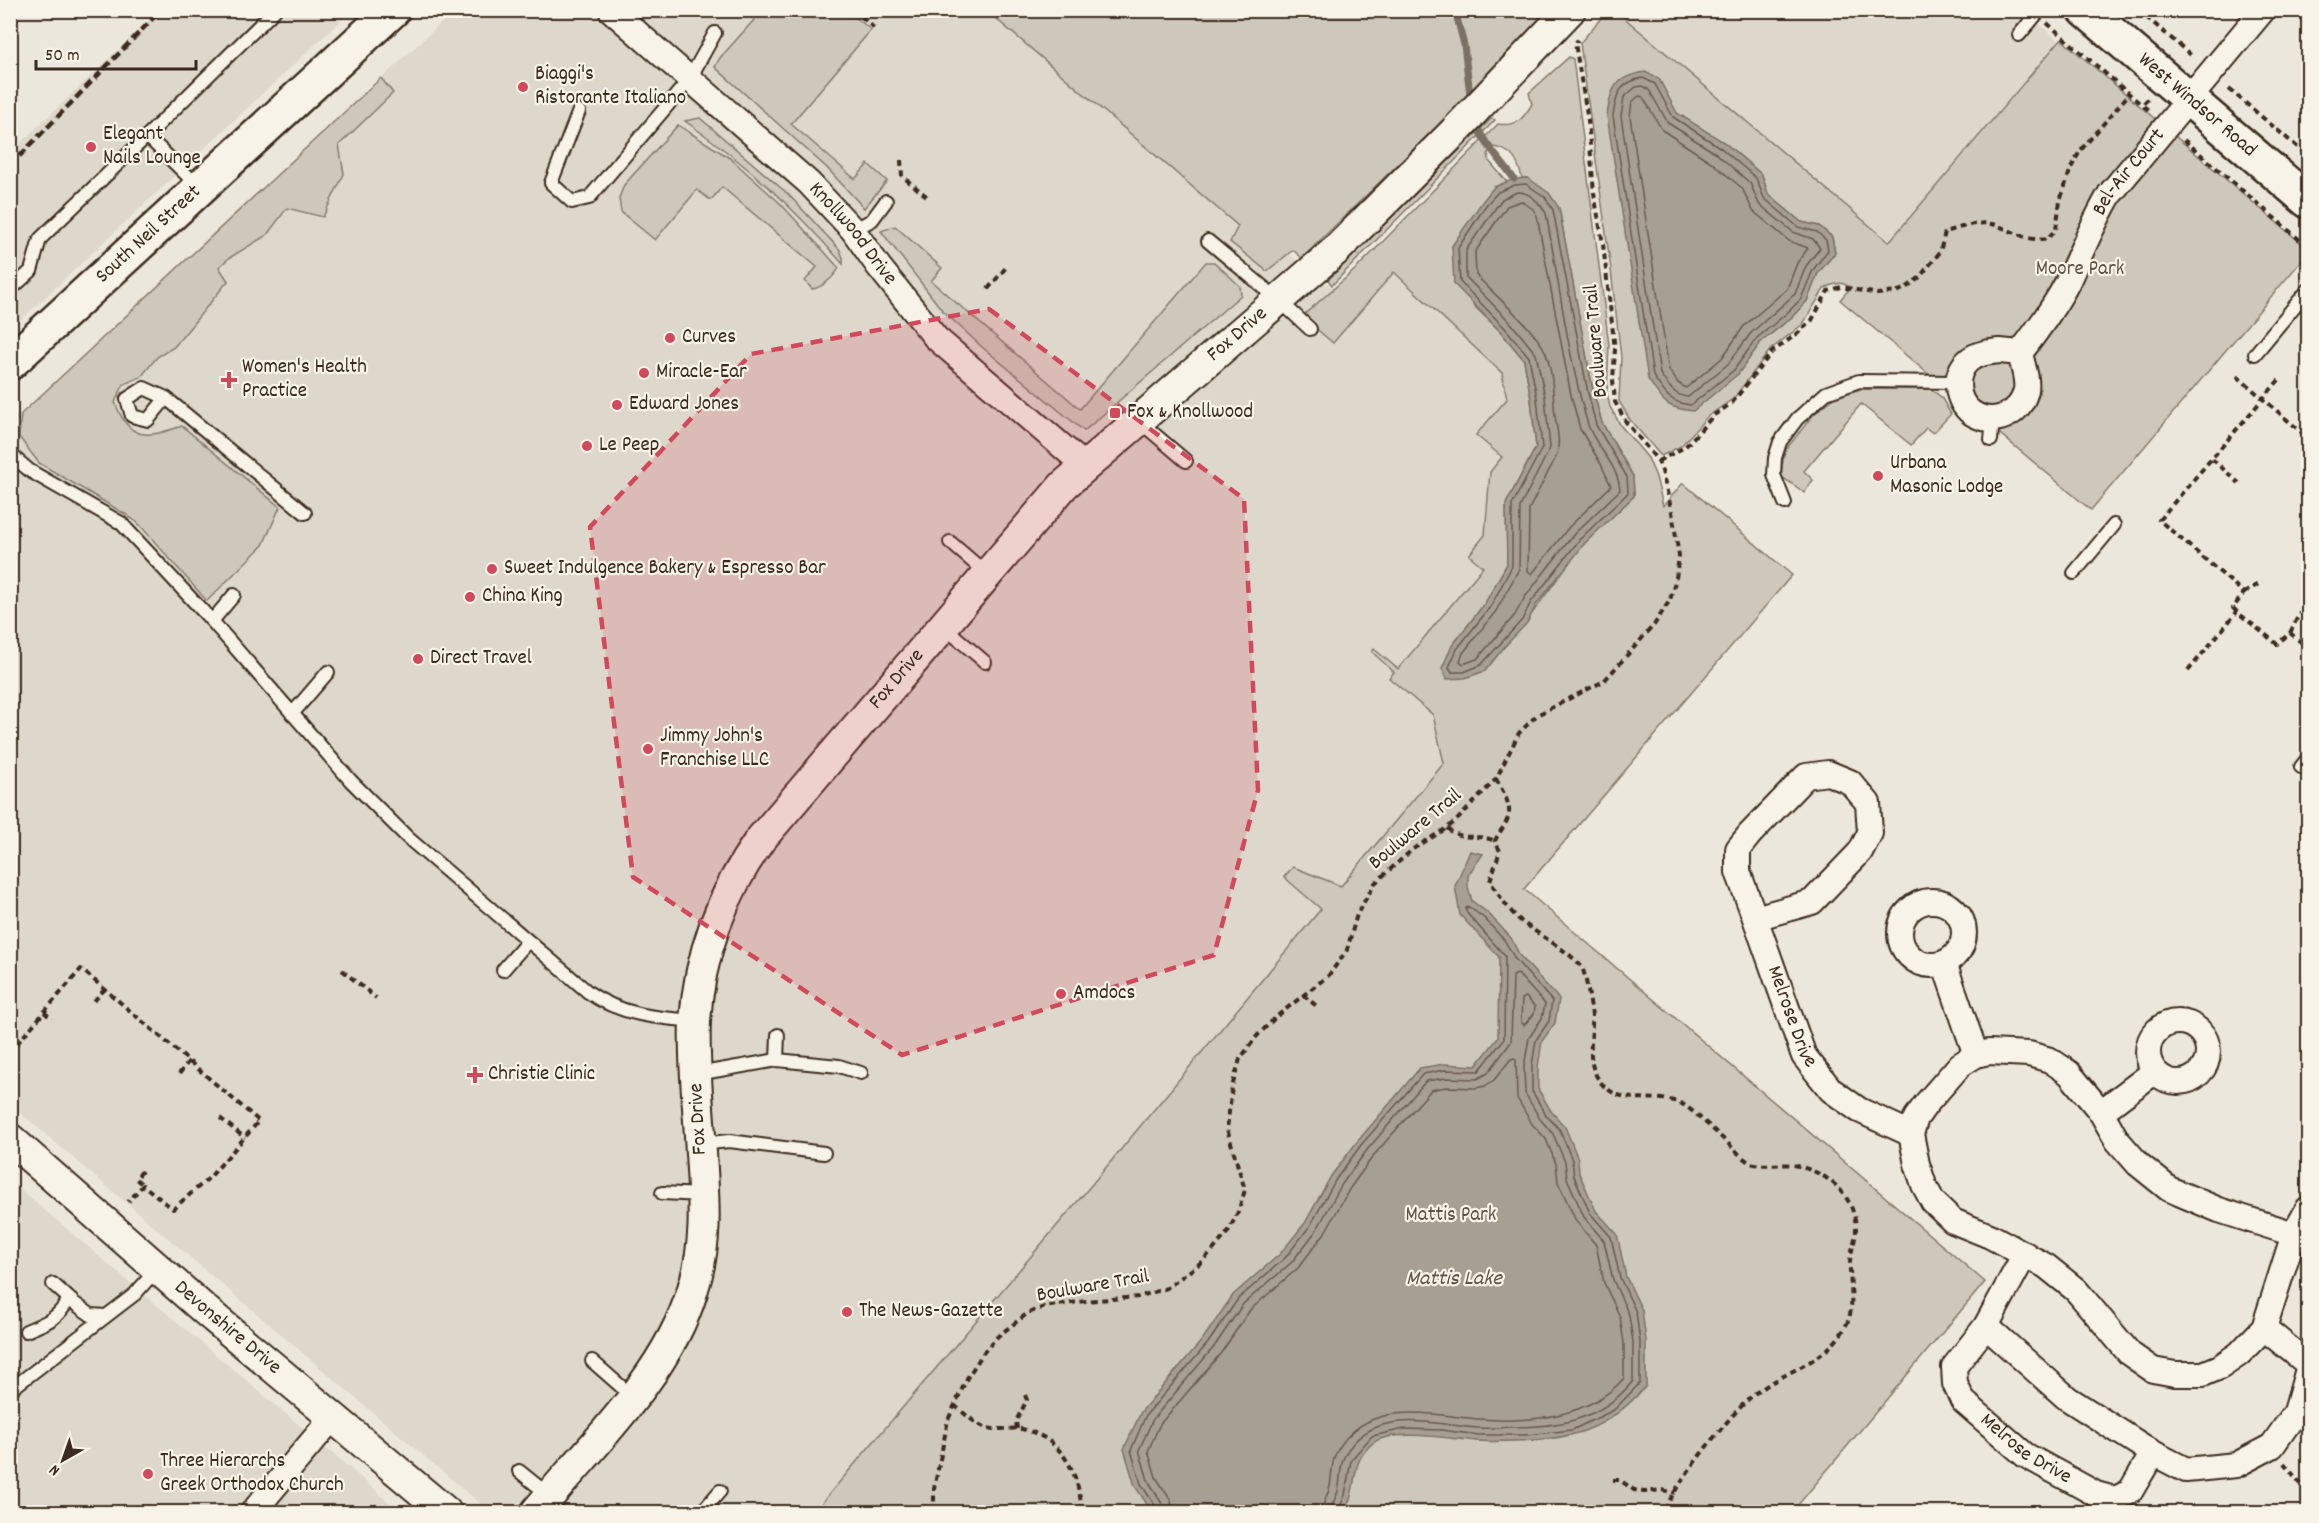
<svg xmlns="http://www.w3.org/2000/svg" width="2319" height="1523" viewBox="0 0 2319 1523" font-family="Dekko,sans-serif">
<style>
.built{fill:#ddd7cc}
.green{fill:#cec8bc;stroke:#84796d;stroke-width:1.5;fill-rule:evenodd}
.water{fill:#a89f93;stroke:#7c7064;stroke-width:1.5}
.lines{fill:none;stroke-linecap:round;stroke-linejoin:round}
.shore{stroke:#67594d;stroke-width:1.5}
.stream{stroke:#7c7064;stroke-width:7}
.service-casing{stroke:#3b2a1e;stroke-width:16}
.minor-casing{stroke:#3b2a1e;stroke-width:28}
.tertiary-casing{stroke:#3b2a1e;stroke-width:34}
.secondary-casing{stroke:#3b2a1e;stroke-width:38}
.primary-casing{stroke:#3b2a1e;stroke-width:38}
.path{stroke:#3b2a1e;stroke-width:4;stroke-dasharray:6 4.5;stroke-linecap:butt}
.service{stroke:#f7f3e8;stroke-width:12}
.minor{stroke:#f7f3e8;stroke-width:24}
.tertiary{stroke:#f7f3e8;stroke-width:30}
.secondary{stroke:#f7f3e8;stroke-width:33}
.primary{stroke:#f7f3e8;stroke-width:33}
.rail{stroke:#3b2a1e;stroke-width:4.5;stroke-dasharray:9 4.5;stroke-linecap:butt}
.marked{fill:#d1495b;fill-opacity:0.2;stroke:#d1495b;stroke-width:4.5;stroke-dasharray:12 8;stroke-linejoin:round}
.poi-dot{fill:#d1495b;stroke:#f7f3e8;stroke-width:2}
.labels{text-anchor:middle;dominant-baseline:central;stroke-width:4.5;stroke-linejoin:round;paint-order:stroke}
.poi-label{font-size:21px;fill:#3b2a1e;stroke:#f7f3e8;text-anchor:start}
.street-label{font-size:21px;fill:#3b2a1e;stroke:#f7f3e8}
.park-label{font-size:21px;fill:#605246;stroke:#f7f3e8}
.water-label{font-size:22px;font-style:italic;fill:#615347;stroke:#f7f3e8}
</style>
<rect width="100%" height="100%" fill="#ece7dc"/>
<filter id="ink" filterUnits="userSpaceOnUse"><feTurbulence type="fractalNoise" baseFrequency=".0167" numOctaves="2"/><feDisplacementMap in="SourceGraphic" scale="12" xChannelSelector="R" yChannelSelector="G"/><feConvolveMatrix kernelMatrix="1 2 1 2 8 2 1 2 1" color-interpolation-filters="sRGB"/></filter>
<g filter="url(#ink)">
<g class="built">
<path d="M159 11H351L11 329V152Z"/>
<path d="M454 11H1005L1285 251 1334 289 1393 232 1518 375 1495 561 1447 727 1444 763 1083 1195 814 1512H490L11 1105V419L16 414H21Z"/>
<path d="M1614 11H2024L2058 40 1889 243Z"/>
<path d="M10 1181 358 1475 400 1512H11Z"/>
</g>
<g class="green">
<path d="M842 10 846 13 848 11 871 30 791 124 855 179 868 164 887 181 864 208 827 168 715 67 720 58 762 11Z"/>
<path d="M987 11H1549L1469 95 1302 258 1293 250 1267 271 1230 242 1238 226Z"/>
<path d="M1607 11H1616L1889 242 2061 39 2308 249V253L2091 510 1840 300 1851 287 1841 283 1832 285 1824 289 1803 324 1770 350 1734 398 1707 417 1681 446 1661 456 1630 420 1619 401 1621 357 1611 270 1580 43ZM1659 79 1676 113 1725 143 1762 175 1768 194 1801 222 1819 226 1832 237 1835 253 1818 273 1807 301 1792 317 1761 342 1738 374Z"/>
<path d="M1569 57 1573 59 1609 345 1607 393 1610 407 1621 426 1648 458 1656 477 1663 506 1683 483 1792 575 1524 889 1985 1282 1792 1512H814L1083 1195 1321 909 1284 877 1293 867 1341 886 1444 763 1433 715 1389 678 1394 672 1372 652 1374 649 1398 669 1483 567 1469 555 1485 535 1490 472 1502 457 1476 435 1507 399 1502 373 1394 272 1333 343 1313 326 1305 314 1357 268 1498 124C1517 127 1523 119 1532 104L1529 93ZM1493 147C1512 149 1518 161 1522 178H1528L1559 208 1593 391 1602 423 1633 476 1634 496C1618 512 1599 527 1584 544 1556 577 1535 615 1505 646H1452L1485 603 1507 564 1506 504 1536 447 1531 399 1524 360 1501 332 1474 306 1452 246 1494 187 1507 182 1489 161 1488 153Z"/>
<path d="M381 78 393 93 339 145 344 174 323 217 287 208 267 235 229 258 219 267 228 281 174 347 157 357 141 377 124 384 115 402C129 442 147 438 182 426L280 507 263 545 207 601 138 523 125 514 39 463 19 437 21 414Z"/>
<path d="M700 118 788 194 840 250 843 258V264C793 207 747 164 685 121Z"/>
<path d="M1492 118 1495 120 1332 285 1328 280Z"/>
<path d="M678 125 730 158 781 204 839 268C834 277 822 288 812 289L805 281 817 267 722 187 712 199H709L697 190 655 240 621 212 619 198 624 185Z"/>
<path d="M895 226 942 268 931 281 1080 409 1206 262H1214L1240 286 1241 295 1084 431 982 347 942 310 881 231Z"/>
<path d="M1860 389H1931L1941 397 1951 414 1933 433 1926 428 1911 445 1861 404 1804 471 1813 480 1804 493C1797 486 1789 483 1781 476L1784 452 1813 415 1834 398Z"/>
</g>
<g class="water">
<path d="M1645 72 1659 79 1677 113 1725 143 1762 175 1768 194 1801 222 1819 226 1832 237 1835 253 1818 273 1807 301 1792 317 1761 342 1738 374 1693 411C1665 408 1663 402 1648 379L1607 116C1611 88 1614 77 1645 72Z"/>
<path d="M1528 178 1549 193 1559 208 1593 391 1602 423 1633 476 1634 496 1585 543 1536 605 1527 623 1505 646 1485 671 1465 678 1447 679 1442 668 1452 646 1485 603 1507 564 1506 504 1536 447 1531 399 1524 360 1501 332 1454 284 1452 246 1482 202 1494 187 1514 179Z"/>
<path d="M1470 851 1483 854 1468 875V887L1472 901 1488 913 1511 938 1520 956 1559 999 1555 1023 1542 1041 1538 1067V1089L1551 1111 1565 1127 1578 1159 1579 1173 1596 1211 1617 1234 1626 1277 1642 1310 1646 1341V1386C1607 1431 1571 1440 1513 1441 1501 1441 1488 1442 1476 1441 1453 1439 1391 1428 1373 1443 1353 1460 1357 1474 1351 1496 1349 1502 1346 1507 1343 1512H1152L1135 1486 1124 1449 1141 1412 1203 1339 1233 1295 1280 1254 1305 1223 1331 1176 1357 1142 1420 1068 1445 1064 1476 1066 1498 1038 1499 957 1460 915 1455 886Z"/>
</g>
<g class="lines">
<g class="shore">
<path d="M1643 78 1655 84 1673 117 1721 148 1756 178 1764 198 1798 227 1817 232 1826 240 1828 250 1813 270 1801 299 1787 313 1757 338 1734 370 1691 405C1670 403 1664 393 1653 376L1613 116C1616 95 1619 82 1643 78Z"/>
<path d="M1643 86 1649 90 1668 123 1717 154 1750 183 1759 204 1793 232 1813 239 1820 248 1806 266 1795 294 1751 333 1728 364 1688 397C1674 396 1668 385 1660 374L1621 116 1624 97 1636 87Z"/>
<path d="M1639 96 1643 97 1662 130 1711 162 1742 188 1753 211 1789 241 1808 248 1797 263 1787 289 1744 326 1722 358 1686 388 1678 383 1669 370 1630 116 1632 102Z"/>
<path d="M1526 184 1545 197 1553 210 1588 393 1596 425 1627 477 1628 493 1580 539 1531 602 1522 620 1481 665 1464 672H1452L1449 667 1457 649 1491 606 1512 566V505L1542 448 1537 398 1529 357 1505 328 1460 282 1458 248 1486 205 1498 192 1515 185Z"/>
<path d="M1517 192C1530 191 1539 203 1546 213 1559 282 1568 358 1588 425 1596 448 1618 464 1620 490L1574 534 1525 597 1515 615 1477 659 1463 664 1460 661 1463 653 1496 611 1519 569 1520 507 1550 448 1545 397 1536 354 1511 323 1466 277V250L1502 199Z"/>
<path d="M1521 201 1533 209 1537 216 1571 395 1580 429 1601 464 1611 486 1569 527 1532 574 1528 571 1529 509 1556 457C1561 444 1557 429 1555 416 1553 395 1553 370 1545 351 1535 329 1493 294 1476 275L1475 252 1507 206Z"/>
<path d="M1526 997 1535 1007 1534 1014 1524 1025 1521 1022 1522 999Z"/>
<path d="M1156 1512V1507L1141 1484 1131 1450 1146 1415 1208 1343 1238 1299 1285 1258 1310 1226 1336 1179 1361 1145 1423 1074 1445 1070 1479 1071 1504 1039 1505 956 1466 912V908L1469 907 1484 918 1505 941 1515 959 1552 1001 1549 1021 1536 1040 1532 1066V1091L1546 1115 1560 1130 1572 1160 1574 1176 1590 1213 1611 1237 1620 1278 1636 1312 1640 1342V1383L1614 1410 1572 1430 1527 1435H1479L1441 1430 1404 1429 1372 1436 1351 1460 1345 1495 1338 1512"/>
<path d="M1164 1512 1162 1504 1148 1480 1139 1450 1153 1419 1214 1347 1243 1304 1291 1263 1316 1231 1342 1184 1367 1150 1426 1081 1446 1078 1477 1079 1488 1073 1511 1042 1513 976 1518 974 1545 1004 1542 1018 1529 1038 1524 1067 1525 1093 1540 1119 1553 1134 1565 1162 1567 1178 1584 1217 1604 1241 1613 1280 1629 1315 1633 1342V1381C1601 1421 1558 1427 1510 1427 1499 1428 1488 1429 1478 1428 1434 1424 1371 1406 1345 1455 1339 1466 1341 1480 1338 1491 1336 1499 1331 1504 1331 1512"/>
<path d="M1173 1512 1171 1501 1156 1477 1148 1451 1160 1424 1221 1353 1250 1310 1298 1268 1324 1234 1350 1188 1374 1155 1431 1090 1446 1087 1476 1088 1485 1086 1494 1080 1511 1059 1514 1058 1516 1060 1517 1098 1532 1124 1546 1139 1556 1164 1558 1182 1576 1221 1596 1245 1604 1283 1620 1317 1624 1343V1378C1590 1418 1528 1423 1479 1419 1429 1415 1368 1397 1337 1451 1331 1461 1332 1475 1330 1486 1328 1496 1322 1503 1322 1512"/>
</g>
<g class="stream">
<path d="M1455 10 1464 45 1471 103"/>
<path d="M1476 122C1481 141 1502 161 1514 179"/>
</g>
<g class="service-casing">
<g id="service">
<path d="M2019 35 2040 10"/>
<path d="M579 111 551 183 572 202 589 198 689 80 715 33"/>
<path d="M199 187 147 136 275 10"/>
<path d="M853 230 872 220 886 201"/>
<path d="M1208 241 1280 301 1310 329"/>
<path d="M10 290 31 271 40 239 147 136"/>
<path d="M2255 354 2308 290"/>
<path d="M166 398 148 420 132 416 127 399 144 388 166 398 305 513"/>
<path d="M1139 421 1186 461"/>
<path d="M1991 440 1993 419"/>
<path d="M10 454 30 471 121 523 212 621 351 781 408 838 588 992C620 1015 657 1018 695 1021"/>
<path d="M1785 503 1774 475 1775 458 1780 442 1797 419 1826 393 1859 381 1957 382"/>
<path d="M950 542 987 574"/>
<path d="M2074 573 2114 525"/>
<path d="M212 621 234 595"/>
<path d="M943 626 985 662"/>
<path d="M292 714 328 672"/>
<path d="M2301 767 2308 758"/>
<path d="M503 970 528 941"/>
<path d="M777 1060 778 1035"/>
<path d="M697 1074 777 1060 839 1066 861 1073"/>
<path d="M701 1144 729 1141 824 1153"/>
<path d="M662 1193 702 1195"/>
<path d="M53 1284 74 1303 91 1315 106 1316"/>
<path d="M26 1331C47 1322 57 1320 69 1299"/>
<path d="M592 1361 633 1397"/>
<path d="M10 1390 135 1294 157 1269"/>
<path d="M519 1471 550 1496"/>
<path d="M702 1512 720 1491"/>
</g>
</g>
<g class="minor-casing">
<g id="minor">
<path id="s1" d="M611 10 809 183 853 230 879 267 936 338 1085 466"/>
<path d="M2000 351 2020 353C2022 364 2028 378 2026 390 2021 415 1993 427 1972 413 1955 401 1953 373 1969 360 1978 353 1989 352 2000 351Z"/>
<path id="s2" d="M2020 353C2037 331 2054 308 2067 283 2081 253 2093 223 2110 194L2263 10"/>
<circle cx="1932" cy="933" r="32"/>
<path id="s3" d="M1755 918 1812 902 1860 852 1870 833 1868 803 1850 782 1828 773 1806 776 1750 834 1738 849V872L1755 918 1804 1056 1831 1090 1859 1110 1911 1134"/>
<path d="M1944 963 1976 1055"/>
<circle cx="2178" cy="1052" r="30"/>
<path d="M2101 1112 2154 1072"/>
<path d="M2294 1234 2219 1210 2169 1189 2138 1164 2117 1140 2101 1112 2069 1073 2050 1060 2029 1054 1989 1052 1976 1055 1960 1065 1926 1104 1916 1118 1911 1134 1917 1164 1924 1185 1933 1202 1953 1221 1990 1236 2046 1266 2076 1290 2130 1354 2153 1370 2175 1374H2203L2220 1367 2239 1354 2264 1328 2294 1234 2308 1209"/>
<path id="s4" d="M2025 1254 1986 1326 1954 1367 1955 1384 1963 1401 2025 1455 2096 1494 2115 1499 2130 1492 2153 1453"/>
<path d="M1986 1326 2067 1398 2153 1453 2186 1470 2236 1465 2272 1446 2296 1412 2308 1369"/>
<path d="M2264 1328 2308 1364"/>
<path d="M253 1512 333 1417"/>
</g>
</g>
<g class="tertiary-casing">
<g id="tertiary">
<path id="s5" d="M10 1139 206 1311 446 1512"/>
<path id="s6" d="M536 1512C590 1447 667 1375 692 1292 708 1244 704 1202 701 1153 699 1109 693 1065 695 1021 699 956 722 893 760 840L1064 485 1335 251 1453 133 1570 10"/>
</g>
</g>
<g class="secondary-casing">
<g id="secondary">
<path id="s7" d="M2085 10 2308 201"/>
</g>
</g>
<g class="primary-casing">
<g id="primary">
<path id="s8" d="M10 363 393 10"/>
</g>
</g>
<g class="path">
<path d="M854 10 875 29"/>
<path d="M2138 10 2191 55"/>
<path d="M2047 23 2142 105"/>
<path d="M2229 89 2308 156"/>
<path d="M2148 99 2142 105 2151 112"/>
<path d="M2184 140 2308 247"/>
<path d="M901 160 902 176 930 199"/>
<path d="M988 289 1008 265"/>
<path d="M2237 376 2308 438"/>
<path d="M2279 380 2159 520 2244 593 2233 608 2237 612 2277 644 2290 633 2308 648"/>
<path d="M2212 459 2239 483"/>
<path d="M1658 461 1685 447 1714 415 1732 403 1772 352 1797 334 1812 320 1828 291 1841 287 1878 294 1896 292 1906 288 1919 278 1940 252 1945 232C1960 228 1976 221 1992 224 2011 229 2026 242 2047 239L2056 229 2060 201 2071 168 2080 151 2129 94"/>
<path d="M2244 593 2262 582"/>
<path d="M2290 633 2300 612"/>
<path d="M2188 671 2237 612"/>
<path d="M1496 779C1502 790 1514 808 1507 820 1504 828 1498 833 1495 841L1500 851 1490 881C1499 895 1508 910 1521 921 1534 932 1578 956 1583 970 1586 977 1591 1007 1592 1016 1593 1041 1584 1066 1604 1086 1624 1106 1655 1093 1680 1103 1691 1107 1725 1141 1736 1151 1740 1155 1746 1161 1751 1163 1763 1167 1780 1163 1793 1165 1826 1171 1855 1194 1856 1229 1856 1240 1851 1250 1850 1261 1849 1280 1855 1303 1848 1321 1831 1363 1782 1370 1751 1397 1727 1418 1675 1484 1664 1512"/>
<path d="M1447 828C1462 842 1477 833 1495 841"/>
<path d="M342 970 376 998"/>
<path d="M1303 995 1319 1008"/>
<path d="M94 1001 105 989"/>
<path d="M44 1012 52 1019"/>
<path d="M10 1052 81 969 259 1121 210 1177 173 1209 143 1185 128 1202"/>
<path d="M179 1074 189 1061"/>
<path d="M220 1118 245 1138"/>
<path d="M142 1171 136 1179 143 1185"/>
<path d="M954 1405C964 1413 973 1422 984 1427 998 1432 1012 1426 1026 1430 1065 1441 1079 1476 1082 1512"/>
<path d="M1017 1429 1016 1421 1027 1400 1025 1395"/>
<path d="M2284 1463 2308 1493"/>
<path d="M1613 1480H1620L1634 1490 1644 1492 1662 1490 1675 1493"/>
<path d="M934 1512V1489L948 1420 967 1378 984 1352 998 1336 1028 1313 1044 1307 1085 1301 1138 1297 1167 1288 1198 1265 1214 1249 1228 1232 1238 1212 1245 1190 1227 1129 1232 1087 1240 1059 1257 1036 1276 1017 1329 975 1347 950 1357 914 1375 883 1413 849 1447 828 1459 818 1496 779 1519 733 1537 715 1604 681 1654 625 1670 600 1676 578 1679 556 1672 512 1662 471 1658 461 1626 422 1615 402 1613 380 1615 350 1603 244 1594 193 1588 121 1575 43 1578 40"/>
</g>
<use href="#service" class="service"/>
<use href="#minor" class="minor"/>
<use href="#tertiary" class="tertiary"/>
<use href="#secondary" class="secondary"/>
<use href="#primary" class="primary"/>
<path class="rail" d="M10 166 161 10"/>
</g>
</g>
<path class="marked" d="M989 309 1244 499 1258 790 1214 955 902 1055 633 877 590 527 751 354Z"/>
<g class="poi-dot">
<circle cx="523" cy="87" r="6"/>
<circle cx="91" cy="147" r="6"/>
<circle cx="670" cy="338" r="6"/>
<circle cx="644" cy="373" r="6"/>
<path d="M226 371h6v6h6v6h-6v6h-6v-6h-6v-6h6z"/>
<circle cx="617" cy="405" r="6"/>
<rect x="1109" y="407" width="12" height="12" rx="3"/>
<circle cx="587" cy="446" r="6"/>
<circle cx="1878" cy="476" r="6"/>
<circle cx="492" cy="569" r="6"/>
<circle cx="470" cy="597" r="6"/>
<circle cx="418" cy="659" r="6"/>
<circle cx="648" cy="749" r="6"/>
<circle cx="1061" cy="994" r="6"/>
<path d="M472 1066h6v6h6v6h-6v6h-6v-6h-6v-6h6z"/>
<circle cx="847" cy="1312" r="6"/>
<circle cx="148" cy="1474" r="6"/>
</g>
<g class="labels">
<g class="poi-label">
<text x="535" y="75">Biaggi's<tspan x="535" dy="24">Ristorante Italiano</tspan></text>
<text x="103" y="135">Elegant<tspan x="103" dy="24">Nails Lounge</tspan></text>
<text x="682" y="338">Curves</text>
<text x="242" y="368">Women's Health<tspan x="242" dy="24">Practice</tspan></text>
<text x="656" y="373">Miracle-Ear</text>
<text x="629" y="405">Edward Jones</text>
<text x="1127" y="413">Fox &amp; Knollwood</text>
<text x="599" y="446">Le Peep</text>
<text x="1890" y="464">Urbana<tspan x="1890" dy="24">Masonic Lodge</tspan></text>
<text x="504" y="569">Sweet Indulgence Bakery &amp; Espresso Bar</text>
<text x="482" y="597">China King</text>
<text x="430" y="659">Direct Travel</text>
<text x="660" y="737">Jimmy John's<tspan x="660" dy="24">Franchise LLC</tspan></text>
<text x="1073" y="994">Amdocs</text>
<text x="488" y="1075">Christie Clinic</text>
<text x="859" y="1312">The News-Gazette</text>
<text x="160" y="1462">Three Hierarchs<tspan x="160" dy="24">Greek Orthodox Church</tspan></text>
</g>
<g class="street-label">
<text stroke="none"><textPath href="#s7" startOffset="147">West Windsor Road</textPath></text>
<text stroke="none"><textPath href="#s2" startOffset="212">Bel-Air Court</textPath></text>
<text stroke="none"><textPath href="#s8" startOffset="189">South Neil Street</textPath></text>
<text stroke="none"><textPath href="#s1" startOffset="330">Knollwood Drive</textPath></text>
<text stroke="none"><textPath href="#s6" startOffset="1436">Fox Drive</textPath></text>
<text transform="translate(1597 341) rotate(-95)">Boulware Trail</text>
<text stroke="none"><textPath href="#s6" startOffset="950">Fox Drive</textPath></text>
<text transform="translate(1416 830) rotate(-40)">Boulware Trail</text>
<text stroke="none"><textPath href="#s3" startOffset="531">Melrose Drive</textPath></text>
<text transform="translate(699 1119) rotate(-93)">Fox Drive</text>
<text transform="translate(1093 1287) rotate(-10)">Boulware Trail</text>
<text stroke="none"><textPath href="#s5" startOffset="288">Devonshire Drive</textPath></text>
<text stroke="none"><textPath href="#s4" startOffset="249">Melrose Drive</textPath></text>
</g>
<g class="park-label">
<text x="2080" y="270">Moore Park</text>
<text x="1451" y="1216">Mattis Park</text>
</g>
<g class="water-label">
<text x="1454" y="1279">Mattis Lake</text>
</g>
</g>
<rect width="2319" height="1523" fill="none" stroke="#f7f3e8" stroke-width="36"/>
<rect x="18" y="18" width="2283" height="1487" fill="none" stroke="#3b2a1e" stroke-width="2" filter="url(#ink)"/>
<g transform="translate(63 1460) rotate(220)" stroke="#f7f3e8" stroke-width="4.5" paint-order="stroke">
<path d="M0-4.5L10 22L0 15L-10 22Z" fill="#3b2a1e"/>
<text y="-9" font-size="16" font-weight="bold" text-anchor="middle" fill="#3b2a1e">N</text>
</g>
<path d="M36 60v9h160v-9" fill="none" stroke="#3b2a1e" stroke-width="3"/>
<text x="45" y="60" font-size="18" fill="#3b2a1e" stroke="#f7f3e8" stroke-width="4.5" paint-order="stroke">50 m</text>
</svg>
